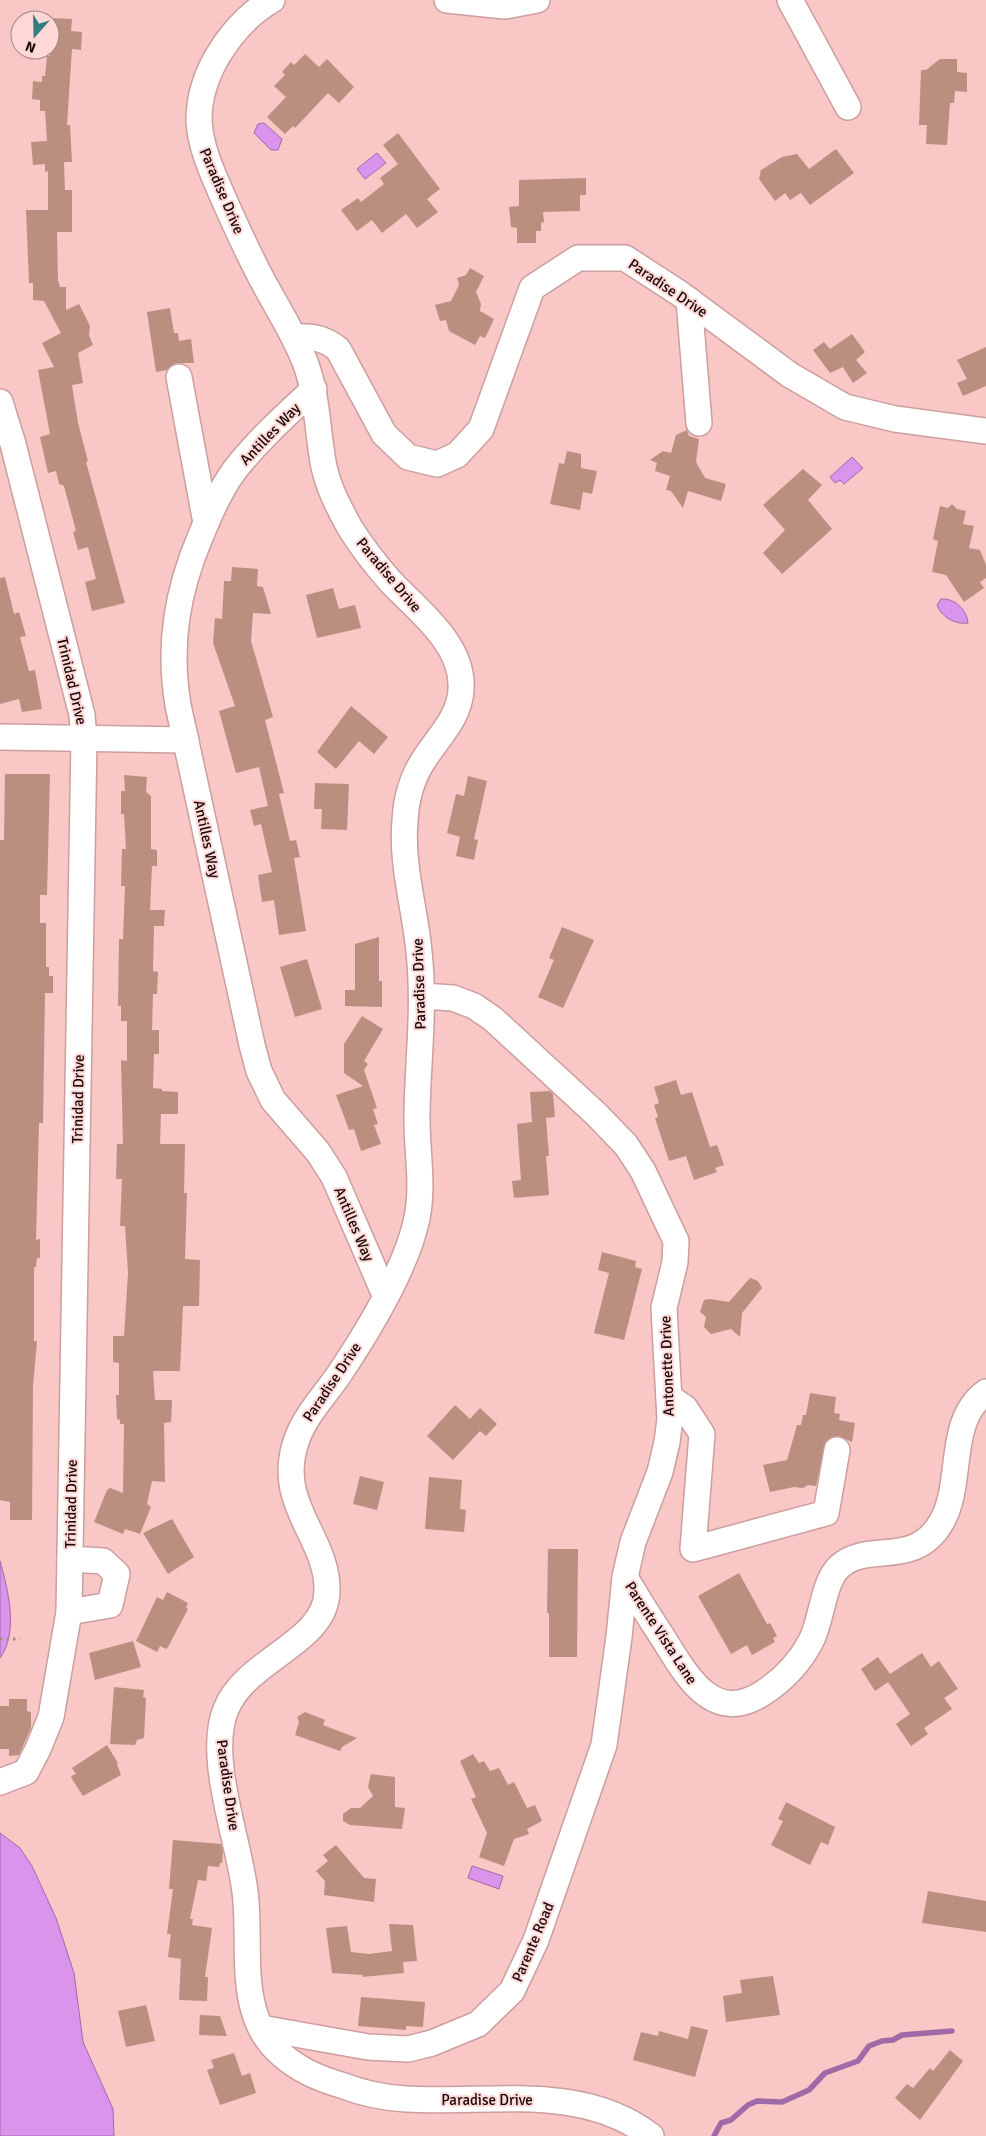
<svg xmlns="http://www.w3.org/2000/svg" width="986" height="2136" viewBox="0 0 986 2136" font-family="Signika,sans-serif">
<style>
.water{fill:#da94ec;stroke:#9f6aa7}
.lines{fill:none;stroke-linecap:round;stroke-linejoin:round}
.stream{stroke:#9f6aa7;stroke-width:5.5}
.building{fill:#ba8f80}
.minor-casing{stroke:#cd9e9e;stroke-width:28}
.path{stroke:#ad8787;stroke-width:3;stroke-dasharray:2.5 4;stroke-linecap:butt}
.minor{stroke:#fff;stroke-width:25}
.labels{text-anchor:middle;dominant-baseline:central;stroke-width:4;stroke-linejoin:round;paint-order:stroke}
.street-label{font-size:15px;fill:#160707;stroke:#ffd7d6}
</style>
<rect width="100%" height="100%" fill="#f8c7c6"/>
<g class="water">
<path d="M264 123 282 139 278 150H271L254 133 258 124Z"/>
<path d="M377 153 386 163 365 179 357 169Z"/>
<path d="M852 457 863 468 844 484 840 480 835 483 830 477Z"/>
<path d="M941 599C955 598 967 610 968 623 956 625 941 617 937 605Z"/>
<path d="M0 1561C8 1590 19 1632 0 1658Z"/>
<path d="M0 1833 20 1848 32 1866 56 1918 74 1973 83 2042 113 2109 114 2136H0Z"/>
<path d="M472 1866 503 1876 499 1889 468 1878Z"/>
</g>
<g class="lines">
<path class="stream" d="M714 2136 721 2123 731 2120 748 2105 757 2101 782 2102 809 2090 825 2073 858 2061 869 2046 882 2041 893 2040 902 2035 952 2031"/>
</g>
<g class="building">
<path d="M50 18 72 19 71 31 82 32 81 50 72 49 67 125H70L72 162H64L65 190H72V232H57L58 280 60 287H66V310L79 304 90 326 89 335 93 345 78 353 83 383 72 385 78 423 88 461 86 462 125 603 92 611 85 582 96 579 88 547 78 550 73 532 76 531 64 486 59 484 56 471 48 473 40 437 50 434 38 370 54 367 42 343 61 333 44 301 33 300V283H29L26 210H48V171L45 172V164L33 165 31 142 47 141 45 111H40V100L32 99 33 81 42 82V76H45L47 56H50Z"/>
<path d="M305 54 319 67 327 59 354 87 339 103 328 93 295 128 293 126 285 134 267 117 286 97 274 86 285 75 282 72 291 62 294 65Z"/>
<path d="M940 59H957V72L967 73V92L955 91 954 103H950L947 145 926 144 927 125H919L921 70H926Z"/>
<path d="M398 133 440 189 427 199 438 212 417 228 406 214 382 233 372 220 357 231 341 210 358 198 361 202 384 184 380 178 398 164 383 145Z"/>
<path d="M836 149 854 173 810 205 801 193 790 200 785 193 775 201 759 179 761 170 782 157 797 154 809 169Z"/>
<path d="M586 178V195H580V211L543 212 544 222 541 223V231H536V243H517V228L511 227 509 207 519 206V180Z"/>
<path d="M470 268 484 276 476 292 481 304 480 311 494 319 486 336 484 338 480 336 475 345 449 331 446 320 440 321 435 305 451 301 459 285 457 278 466 275Z"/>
<path d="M170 308 174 333H178L179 341 191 339 194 363H176L167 370 156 372 147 312Z"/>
<path d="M852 334 865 352 856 360 867 373 853 383 843 367 830 373 813 350 824 342 830 349Z"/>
<path d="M986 347V386L963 396 957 383 967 379 957 360Z"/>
<path d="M687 430 689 436 699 439 696 462 705 478 726 484 721 501 688 491 683 508 671 491 666 490 670 476 655 471 657 463 650 460 663 451 671 453 676 435Z"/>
<path d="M567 451 581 454V468L597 471 592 494 583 492 580 510 550 504 559 463 564 464Z"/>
<path d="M803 469 822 485 808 500 832 529 782 574 763 553 785 530 763 505Z"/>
<path d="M952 504 957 509 966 511 963 524 974 526 969 548 980 550 986 565V578L980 582 984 588 964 602 946 575 932 572 938 541 933 539 940 506 948 508Z"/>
<path d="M232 567 258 569 257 586 263 587 271 614 253 613 251 641 273 717 265 720 284 793 279 794 290 841 296 840 300 857 294 858 306 931 279 935 274 900 262 902 258 875 272 872 261 824 254 826 250 810 268 806 259 767 236 773 219 711 235 706 213 643 215 618 222 619 224 581H231Z"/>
<path d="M5 577 14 614 19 612 26 636 20 637 29 671 35 670 42 709 22 712 19 699 0 704V578Z"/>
<path d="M333 588 339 609 355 605 361 628 317 638 306 595Z"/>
<path d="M351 706 388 737 374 754 359 741 336 769 317 752Z"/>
<path d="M5 774H50L47 895H40V923H46V967H49V976H53V993H45L43 1123H39L36 1240 40 1239V1258H37L36 1267H34V1341H37L33 1386 32 1520H10V1502L0 1500V840H4Z"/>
<path d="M124 775 147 777 146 792 151 796V849L157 850V866H152L150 910H165L164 926H154L153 971 158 972 157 994H153L152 1030H159V1054H154L153 1088 162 1089V1091L178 1092V1114H161L160 1144H185L184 1193H187L185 1259 200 1260 199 1306H183L180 1371H153L155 1400H172L171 1422 164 1423 165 1482 152 1481 147 1504 151 1507 140 1534 125 1529 123 1534 94 1522 107 1490 110 1488 123 1493 124 1424H120V1420L117 1419 116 1395H119V1363L113 1362V1336H124L128 1273 125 1226H120L122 1179H116L117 1144H123L121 1060 127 1061V1021H121V1006H118L119 939H123L125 886H121L122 849H126L124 814H121V791H125Z"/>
<path d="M468 776 487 781 474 839 478 840 474 860 456 856 460 837 447 833 456 794 464 796Z"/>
<path d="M315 783 349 784 347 830 321 829 322 809H314Z"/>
<path d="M562 927 594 940 563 1008 538 997 554 960 549 958Z"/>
<path d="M379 937V981H382V1007L345 1006V990H355V944Z"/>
<path d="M307 959 322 1009 295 1017 280 967Z"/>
<path d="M362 1016 383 1029 364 1061 368 1064 364 1070 377 1108 373 1109 378 1124 374 1125 381 1144 361 1151 354 1129 349 1130 336 1095 363 1086 344 1073V1044Z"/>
<path d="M676 1080 681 1095 692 1092 710 1147 717 1145 724 1165 715 1168 717 1172 694 1180 686 1156 669 1161 655 1118 658 1117 654 1105 659 1103 654 1087Z"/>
<path d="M550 1091 553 1094 555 1117 546 1118 549 1156H546L549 1195 514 1198 512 1181 521 1180 517 1124 532 1122 530 1092Z"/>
<path d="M602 1252 636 1261 635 1267 642 1269 624 1340 594 1333 609 1273 598 1270Z"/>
<path d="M750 1278 758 1281 762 1288 742 1313 740 1337 731 1329 711 1334 704 1327 706 1317 700 1312 704 1300 710 1299 729 1302Z"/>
<path d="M810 1393 836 1397 834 1413 840 1414 839 1420 855 1423 852 1442 839 1436 832 1437 826 1441 816 1486 808 1485 803 1488 794 1487 770 1492 763 1465 787 1460 797 1425H801L803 1415H806Z"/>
<path d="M455 1405 470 1419 480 1408 497 1424 486 1436 480 1431 453 1460 427 1436Z"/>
<path d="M360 1476 384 1482 377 1510 353 1504Z"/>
<path d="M429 1477 462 1480 460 1509 466 1510 464 1532 425 1529Z"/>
<path d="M172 1519 194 1557 168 1574 143 1533Z"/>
<path d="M548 1549H578L577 1657H549V1613H547Z"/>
<path d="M739 1573 767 1624 770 1623 777 1636 773 1638 775 1642 752 1655 747 1645 731 1654 698 1596Z"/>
<path d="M167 1592 188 1603 186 1608 188 1609 168 1647 166 1649 160 1646 157 1652 136 1641 157 1597 163 1600Z"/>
<path d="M133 1641 141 1667 95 1680 89 1653Z"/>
<path d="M922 1653 931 1667 939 1661 958 1689 944 1698 952 1709 924 1728 928 1734 911 1746 896 1724 910 1714 888 1682 875 1691 861 1669 878 1657 890 1674Z"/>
<path d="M114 1687 144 1690 143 1697 146 1698 144 1738 137 1740 135 1745 110 1744Z"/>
<path d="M9 1699H27V1711L31 1712V1728L19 1755 9 1756V1749H0V1706H9Z"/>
<path d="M305 1712 325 1720 323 1725 357 1738 342 1747 340 1751 295 1735 299 1722 297 1717Z"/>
<path d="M107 1745 118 1763 117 1764 121 1775 83 1796 72 1779 71 1776 76 1774 72 1768Z"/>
<path d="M473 1754 479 1763 484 1761 490 1771 499 1768 508 1785 514 1782 527 1808 535 1805 542 1821 527 1829 529 1834 514 1839 504 1866 479 1857 487 1833 471 1799 476 1797 460 1761Z"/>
<path d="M371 1774 395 1777V1807L405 1808 402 1829 350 1825 343 1821V1814L351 1808H360L373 1796 368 1787Z"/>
<path d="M786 1802 835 1827 828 1845 821 1842 810 1865 771 1845 783 1821 778 1819Z"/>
<path d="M173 1840 221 1844 223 1851 222 1863H220L219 1867 208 1866 206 1881 198 1880 190 1919H193L192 1925 212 1928 205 1977H208L207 2001 179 2000 181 1959 168 1957 171 1934H167L173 1889H169Z"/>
<path d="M336 1845 364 1878 376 1879 374 1902 324 1895 325 1881 316 1871 328 1861 323 1855Z"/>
<path d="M928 1891 986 1901V1932L922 1923Z"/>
<path d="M389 1924 413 1925 417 1961 403 1962 404 1973 362 1977 363 1975 332 1973 326 1928 347 1926 351 1952 369 1954 392 1951Z"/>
<path d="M773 1976 780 2015 726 2022 723 1996 742 1993 740 1980Z"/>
<path d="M361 1997 425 2002 423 2027 406 2026V2030L358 2026Z"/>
<path d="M146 2005 155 2041 126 2047 118 2011Z"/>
<path d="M200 2015 220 2016 227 2036 199 2035Z"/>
<path d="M691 2026 708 2030 695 2077 633 2060 641 2032 658 2036 659 2031 688 2039Z"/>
<path d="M950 2050 963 2061 920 2120 895 2098 907 2084 913 2088 930 2068 933 2071Z"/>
<path d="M234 2053 242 2076 250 2073 256 2093 220 2105 207 2070 214 2068 211 2060Z"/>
</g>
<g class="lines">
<g class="minor-casing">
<g id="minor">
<path d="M272 0C248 14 231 33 217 57 206 76 199 97 199 120 200 146 212 172 222 195 233 220 244 244 256 268 272 300 292 329 305 362 318 396 317 432 324 467 329 489 339 508 350 528 362 547 375 564 390 581 417 610 464 644 461 689 460 717 439 736 425 758 412 777 406 798 405 821 401 865 415 908 419 952 425 1006 418 1059 417 1112 416 1147 424 1183 417 1218 407 1267 368 1331 340 1373 326 1394 306 1414 297 1439 273 1504 329 1537 327 1592 325 1644 247 1658 226 1709 206 1757 239 1840 245 1892 250 1930 243 1974 254 2011 259 2028 269 2044 282 2055 299 2070 320 2079 341 2085 362 2093 384 2098 406 2099 488 2104 581 2082 651 2136"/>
<path d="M447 0 505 6 537 0"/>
<path d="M790 0 848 107"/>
<path d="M689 300 699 423"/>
<path d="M294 337C312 336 324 338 338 349L384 434 408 457 437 464 457 455 481 429 532 288 578 258H625L679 293 790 375 845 407 895 419 986 431"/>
<path d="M179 377 206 523"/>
<path d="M314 389C286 415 257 441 234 471 220 490 210 513 201 535 177 591 168 645 178 705L252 1045 259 1071 273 1100 318 1152 334 1177 385 1295"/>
<path d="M0 402 13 444 82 715 84 739 69 1612 51 1717 38 1749 26 1772 0 1782"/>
<path d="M0 737 186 740"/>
<path d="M669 1397 685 1408 702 1434 693 1549 826 1513 837 1450"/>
<path d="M625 1577C637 1598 650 1618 663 1638 686 1674 712 1726 763 1693 783 1680 800 1662 811 1641 822 1620 823 1582 839 1567 868 1540 915 1570 942 1521 964 1482 946 1421 986 1392"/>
<path d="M69 1612 110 1605 117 1574 103 1561 70 1559"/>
<path d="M261 2028 368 2047 408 2049 432 2043 478 2024 512 1991 536 1940 604 1745 619 1637 625 1577 633 1542 660 1472 667 1442 670 1419 664 1308 675 1262 676 1241 643 1171 626 1145 596 1114 493 1019 474 1006 453 998 422 996"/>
</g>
</g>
<path class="path" d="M0 1639H20"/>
<use href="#minor" class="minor"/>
</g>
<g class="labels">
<g class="street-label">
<text transform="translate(222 191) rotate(67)">Paradise Drive</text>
<text transform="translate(668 288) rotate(34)">Paradise Drive</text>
<text transform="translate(270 434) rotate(-46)">Antilles Way</text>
<text transform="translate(389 575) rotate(50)">Paradise Drive</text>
<text transform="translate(72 681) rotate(77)">Trinidad Drive</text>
<text transform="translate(207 839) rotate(78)">Antilles Way</text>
<text transform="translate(419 984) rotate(-92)">Paradise Drive</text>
<text transform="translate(78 1099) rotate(-89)">Trinidad Drive</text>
<text transform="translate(354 1224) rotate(67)">Antilles Way</text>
<text transform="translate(667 1366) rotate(-92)">Antonette Drive</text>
<text transform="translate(332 1382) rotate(-56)">Paradise Drive</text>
<text transform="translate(71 1504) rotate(-89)">Trinidad Drive</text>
<text transform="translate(661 1633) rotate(57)">Parente Vista Lane</text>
<text transform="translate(228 1785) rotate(82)">Paradise Drive</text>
<text transform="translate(533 1942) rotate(-67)">Parente Road</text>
<text x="487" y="2100">Paradise Drive</text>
</g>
</g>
<g transform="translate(35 35) rotate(200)"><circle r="24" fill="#ffd7d6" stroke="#a28483"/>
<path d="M0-4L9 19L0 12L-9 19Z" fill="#337d80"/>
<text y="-8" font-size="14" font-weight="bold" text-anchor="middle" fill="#160707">N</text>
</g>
</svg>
